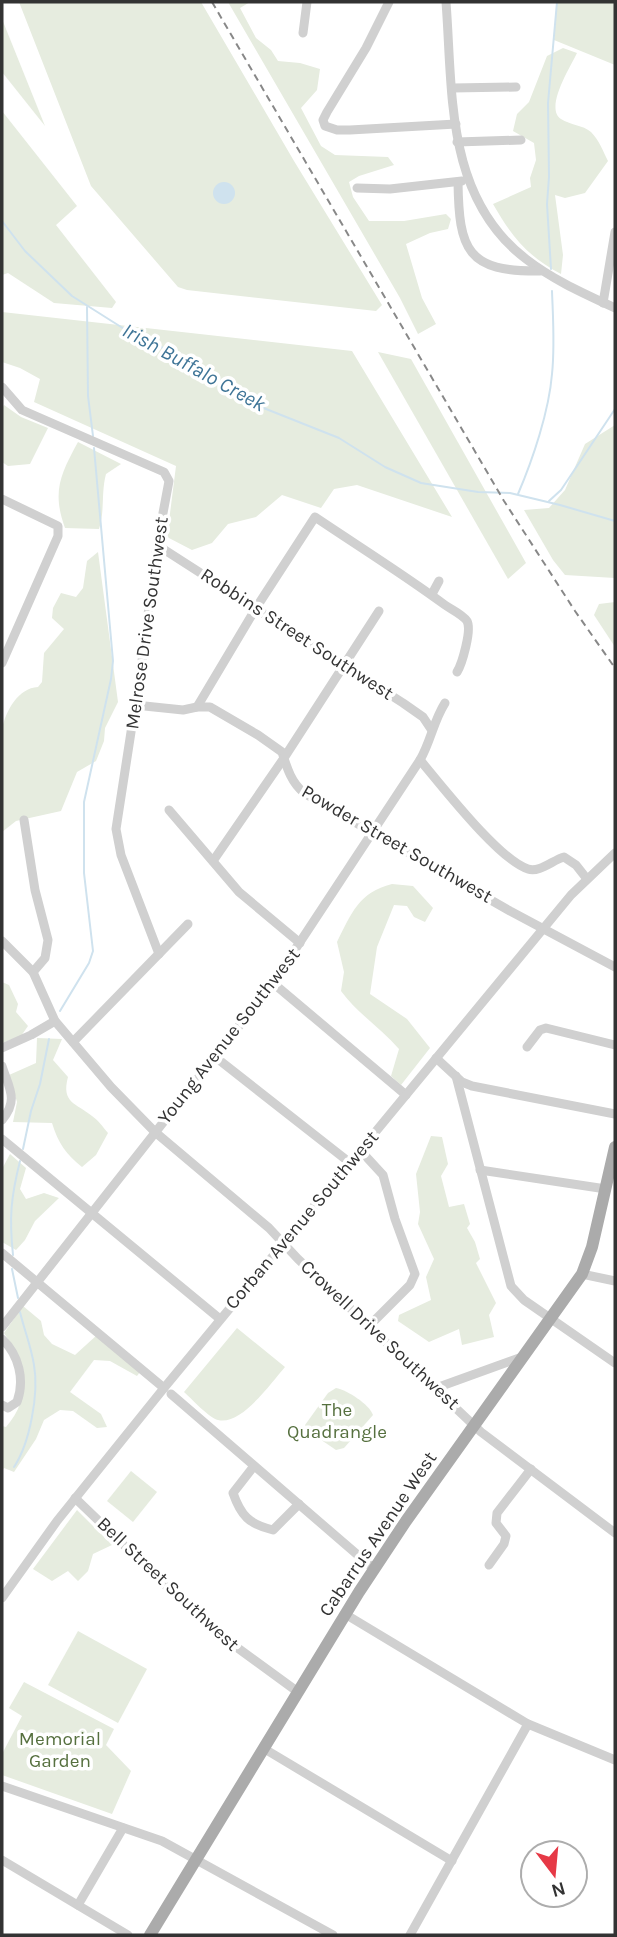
<svg xmlns="http://www.w3.org/2000/svg" width="617" height="1937" viewBox="0 0 617 1937" font-family="Karla,sans-serif">
<style>
.green{fill:#e6ecdf}
.water{fill:#cfe2ee}
.lines{fill:none;stroke-linecap:round;stroke-linejoin:round}
.stream{stroke:#cfe2ee;stroke-width:2}
.minor{stroke:#d0d0d0;stroke-width:9}
.major{stroke:#ababab;stroke-width:12}
.rail{stroke:#888;stroke-width:2;stroke-dasharray:7 5;stroke-linecap:butt}
.labels{text-anchor:middle;dominant-baseline:central;stroke-width:7;stroke-linejoin:round;paint-order:stroke}
.street-label{font-size:19px;fill:#333;stroke:#fff}
.park-label{font-size:19px;fill:#56703f;stroke:#fff}
.water-label{font-size:21px;font-style:italic;fill:#3f7597;stroke:#fff}
</style>
<rect width="100%" height="100%" fill="#fff"/>
<g class="green">
<path d="M19 2H201L294 161 382 305 376 311 187 290 178 287 91 186Z"/>
<path d="M228 2H250L240 8 256 38 271 50 278 61 300 63 320 69 317 90 301 108 321 146 335 155 388 157 394 165 359 176 349 182 353 197 369 221H404L446 214 451 219 448 229 430 233 406 244 422 298 436 324 418 334 400 298Z"/>
<path d="M557 2H615V65L554 40Z"/>
<path d="M2 19 45 126 2 72Z"/>
<path d="M563 48 577 53C571 66 544 108 561 119 570 125 583 125 591 132 599 140 603 151 608 161L585 193 565 198 555 195 563 255 561 274C527 256 512 237 493 204L531 187 530 178 536 160 534 143 513 131 517 114 529 102 547 56Z"/>
<path d="M2 111 77 206 56 225 116 302 112 308 54 303 8 273 2 275Z"/>
<path d="M2 312 352 351 452 517 357 485 334 489 321 508 282 495 256 517 228 524 212 543 192 550 167 537 176 466 34 402 40 379 20 368 2 362Z"/>
<path d="M378 352 411 359 526 563 508 579Z"/>
<path d="M4 405 21 417 48 428 30 464 8 466 2 462V409Z"/>
<path d="M615 425V578L565 575 553 560 524 510 549 508 565 490 585 444Z"/>
<path d="M78 442 121 464 106 474C101 492 105 511 99 529L65 528C52 492 60 475 78 442Z"/>
<path d="M98 552 118 702 105 728 104 741 96 761 77 772 61 811 16 821 2 832V728C6 711 18 688 38 687L42 682 44 653 64 629 52 618 53 608 61 593 76 597 83 588 87 561Z"/>
<path d="M615 602V647L594 615 599 604Z"/>
<path d="M392 884 413 886 433 908 425 922 414 917 407 906 394 905 377 947 370 994 407 1019 430 1048 401 1085 391 1076 399 1049C381 1028 357 1013 341 991L344 972 337 942C351 914 359 892 392 884Z"/>
<path d="M2 982 9 985 18 1004 16 1012 28 1026 21 1036 2 1043Z"/>
<path d="M37 1038 62 1039 53 1060 68 1077C61 1103 76 1103 92 1116 98 1120 103 1127 108 1133L96 1155 82 1167C66 1154 58 1143 52 1123L13 1122 17 1102 9 1075 36 1063Z"/>
<path d="M431 1136 442 1137 448 1164 441 1176 449 1207 464 1204 470 1224 467 1228 475 1242 480 1259 476 1263 496 1303 489 1315 494 1337 462 1345 459 1329 429 1342 398 1321 399 1315 431 1300 426 1277 434 1259 418 1224 420 1212 416 1174Z"/>
<path d="M10 1154 26 1168 20 1189 26 1199 44 1193 59 1198 35 1221 25 1240 16 1250 2 1242V1169Z"/>
<path d="M23 1306 41 1321 44 1335 52 1344 75 1355 97 1335 140 1372 137 1376 110 1361 94 1360 70 1392 101 1414 107 1427 97 1428 73 1411 60 1410 44 1420 36 1439 14 1472 4 1468 2 1471V1426L6 1427C33 1397 25 1363 4 1333Z"/>
<path d="M237 1328 285 1367C271 1383 241 1426 218 1420 209 1418 192 1399 184 1392Z"/>
<path d="M336 1388C347 1390 369 1404 373 1415L344 1448 336 1450 308 1431 305 1425 328 1393Z"/>
<path d="M131 1471 157 1492 133 1522 107 1501Z"/>
<path d="M77 1510 112 1545 93 1554 88 1571 78 1581 68 1571 52 1581 33 1569Z"/>
<path d="M78 1631 147 1669 118 1723 48 1685Z"/>
<path d="M24 1682 114 1729 106 1745 131 1771 112 1814 2 1775V1754L22 1716 9 1708Z"/>
</g>
<circle class="water" cx="224" cy="193" r="11"/>
<g class="lines">
<g class="stream">
<path d="M2 221 25 251 72 296 129 332 193 362 256 405 339 438 385 467 421 483 478 492 510 493 560 505 615 521"/>
<path d="M551 269 547 204 549 177 548 103 557 2"/>
<path d="M87 307 88 396 93 436"/>
<path d="M518 494C533 459 549 411 552 374 555 346 553 319 552 291"/>
<path d="M549 501 561 490 615 409"/>
<path d="M60 1011 89 963 93 951 84 873V802L111 679 113 661 94 448"/>
<path d="M23 1149 31 1111 40 1084 49 1039"/>
<path d="M13 1255C9 1217 11 1197 20 1161"/>
<path d="M12 1269 18 1298"/>
<path d="M14 1467C30 1443 39 1393 34 1365 31 1346 24 1329 20 1312"/>
</g>
<g class="minor">
<path d="M389 2 366 48 327 112 323 120 325 126 337 130H350L456 124"/>
<path d="M446 2C453 93 445 197 526 259 553 280 585 294 615 308"/>
<path d="M303 33 307 2"/>
<path d="M453 88 516 87"/>
<path d="M457 142 521 140"/>
<path d="M458 182C459 250 467 272 540 271"/>
<path d="M357 188 390 189 462 181"/>
<path d="M603 303 615 232"/>
<path d="M2 387 22 410 164 472 169 481 157 545 142 661 116 829 121 855 159 954"/>
<path d="M2 499 58 526V536L2 663"/>
<path d="M157 545 403 703 423 717 431 729"/>
<path d="M432 594 439 581"/>
<path d="M135 705 183 710 197 707H210L258 735 282 752C287 768 291 782 304 793L510 911 615 967"/>
<path d="M197 707 256 608 315 517C358 546 403 574 445 605 452 610 462 614 467 621 472 630 462 664 457 672"/>
<path d="M420 760C442 786 499 860 528 869 539 873 553 860 564 857L576 865 587 879"/>
<path d="M169 810 239 892 300 943"/>
<path d="M24 820 35 890 48 940 45 958 33 972"/>
<path d="M213 861 284 758 379 611"/>
<path d="M2 941 33 972 55 1021 111 1087 155 1132 269 1228 298 1259 481 1432 615 1533"/>
<path d="M273 983 406 1095"/>
<path d="M73 1042 188 924"/>
<path d="M527 1047 540 1030 546 1028 615 1045"/>
<path d="M2 1048 31 1035 55 1021"/>
<path d="M214 1056 349 1162"/>
<path d="M436 1058 462 1082 472 1086 615 1114"/>
<path d="M2 1066C9 1088 19 1100 2 1120"/>
<path d="M456 1076 511 1286 524 1300 615 1363"/>
<path d="M2 1139 220 1319"/>
<path d="M360 1150 383 1175 395 1219 415 1274 410 1285 370 1325"/>
<path d="M480 1170 606 1189"/>
<path d="M2 1253 164 1388"/>
<path d="M582 1274 615 1281"/>
<path d="M2 1327 273 983 420 760C431 741 433 722 445 703"/>
<path d="M2 1339C19 1355 25 1380 17 1402L8 1408 2 1405"/>
<path d="M436 1388 522 1357"/>
<path d="M171 1394 374 1569"/>
<path d="M254 1466 233 1493C241 1516 249 1524 273 1530L299 1504"/>
<path d="M75 1498 209 1627 298 1692"/>
<path d="M489 1565 504 1544 506 1536 496 1523 497 1513 531 1469"/>
<path d="M2 1598 57 1521 164 1388 571 895 615 853"/>
<path d="M345 1614 528 1724 615 1760"/>
<path d="M263 1748 452 1861"/>
<path d="M2 1786 162 1841 333 1935"/>
<path d="M2 1860 128 1935"/>
<path d="M78 1905 123 1828"/>
<path d="M410 1935 528 1724"/>
</g>
<path class="major" d="M150 1935 359 1592 406 1521 582 1274 592 1247 615 1147"/>
<path class="rail" d="M212 2 504 501 575 611 615 668"/>
</g>
<g class="labels">
<g class="street-label">
<text transform="translate(147 623) rotate(-82)">Melrose Drive Southwest</text>
<text transform="translate(297 634) rotate(33)">Robbins Street Southwest</text>
<text transform="translate(397 844) rotate(30)">Powder Street Southwest</text>
<text transform="translate(229 1036) rotate(-52)">Young Avenue Southwest</text>
<text transform="translate(302 1220) rotate(-50)">Corban Avenue Southwest</text>
<text transform="translate(380 1335) rotate(43)">Crowell Drive Southwest</text>
<text transform="translate(378 1534) rotate(-56)">Cabarrus Avenue West</text>
<text transform="translate(168 1584) rotate(43)">Bell Street Southwest</text>
</g>
<g class="park-label">
<text x="337" y="1410">The<tspan x="337" dy="22">Quadrangle</tspan></text>
<text x="60" y="1739">Memorial<tspan x="60" dy="22">Garden</tspan></text>
</g>
<g class="water-label">
<text transform="translate(194 367) rotate(29)">Irish Buffalo Creek</text>
</g>
</g>
<rect width="617" height="1937" fill="none" stroke="#333333" stroke-width="7"/>
<g transform="translate(554 1874) rotate(164)"><circle r="33" fill="#ffffff" stroke="#adadad" stroke-width="2"/>
<path d="M0-5L12 26L0 18L-12 26Z" fill="#e63946"/>
<text y="-10" font-size="19" font-weight="bold" text-anchor="middle" fill="#333333">N</text>
</g>
</svg>
